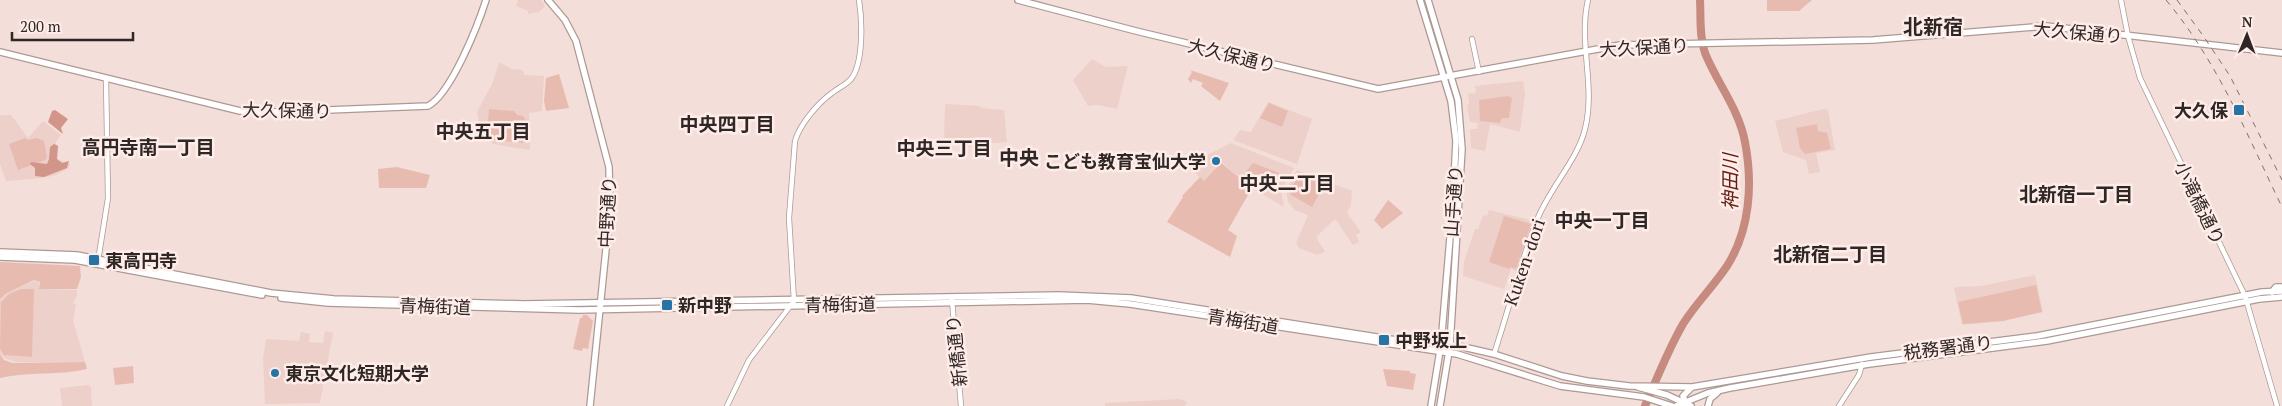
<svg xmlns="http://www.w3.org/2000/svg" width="2282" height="406" viewBox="0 0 2282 406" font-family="'PT Serif','Noto Sans JP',serif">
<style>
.built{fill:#edd0c9}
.green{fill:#e8bbb1}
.forest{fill:#d29589}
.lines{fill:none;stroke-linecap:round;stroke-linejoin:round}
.river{stroke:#c68a7e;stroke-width:8}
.minor-casing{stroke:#ad9994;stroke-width:6}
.major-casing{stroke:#ad9994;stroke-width:8}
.minor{stroke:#fff;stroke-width:4.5}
.major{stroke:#fff;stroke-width:5.5}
.rail{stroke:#80726f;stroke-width:1;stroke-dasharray:6 6;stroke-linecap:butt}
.poi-dot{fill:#2673a5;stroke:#feece8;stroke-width:2}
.labels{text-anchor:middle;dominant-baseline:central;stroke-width:5;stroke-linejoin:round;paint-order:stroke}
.street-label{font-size:18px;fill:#2f2725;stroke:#feece8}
.poi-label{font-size:18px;font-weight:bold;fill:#2f2725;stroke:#feece8;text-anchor:start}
.neighbourhood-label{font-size:19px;font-weight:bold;fill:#2f2725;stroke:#feece8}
.water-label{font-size:19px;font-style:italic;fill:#641c10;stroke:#feece8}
.quarter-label{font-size:20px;font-weight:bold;fill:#2f2725;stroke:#feece8}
</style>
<rect width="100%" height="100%" fill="#f4ded9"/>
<g class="built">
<path d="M518 0H541L545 6 539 12 540 14 538 12 528 14V11L516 6Z"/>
<path d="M1092 59 1106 67 1128 66 1117 109 1098 105 1088 106 1073 80Z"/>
<path d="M499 62 512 69 523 70 524 75 544 76 542 111 529 113 530 150 493 144 481 135 477 112 493 82Z"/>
<path d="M1523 81 1525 94 1520 132 1490 124 1485 151 1471 148 1470 129H1477L1478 123 1470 122 1467 105 1469 104 1468 94 1476 93 1475 86Z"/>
<path d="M1268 102 1312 119 1297 164 1233 140 1240 130 1251 132Z"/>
<path d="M945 104 980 106 981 108 1004 110 1007 142 984 144 983 147 964 146V140H944Z"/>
<path d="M1823 109 1828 110 1835 150 1816 153 1820 172 1809 174 1806 160 1783 152 1775 121Z"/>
<path d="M0 115H11L28 138 43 121 61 135 55 143 59 147 51 157 70 164 69 168 56 175 43 178 6 181 0 164Z"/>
<path d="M1231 143 1294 168 1281 190 1284 207 1252 188 1222 163 1204 181 1189 168 1199 159Z"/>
<path d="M1297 170 1352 191 1351 204 1347 213 1361 232 1356 235 1359 242 1353 245 1337 221 1334 220 1316 237 1325 252 1317 255 1299 248 1296 243 1308 215 1295 210 1288 202 1286 190Z"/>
<path d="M1489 210 1534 221 1517 271 1511 269 1504 289 1463 276 1464 262 1475 229H1478L1483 215 1487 216Z"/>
<path d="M2035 275 2043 312 2002 321 1962 325 1954 288 1956 287 1981 286Z"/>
<path d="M34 281 39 282V289L77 290V296L73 303 76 305 73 320 85 362H15L4 358 0 353V300L9 292Z"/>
<path d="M325 331 333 333 320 403 265 404 263 359 266 339 299 341 301 332 310 334 309 342 323 343Z"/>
<path d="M88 385 91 387 92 406H62L60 388Z"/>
<path d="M1180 399 1187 402 1185 406H1105V403Z"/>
</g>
<g class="green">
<path d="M1767 0H1812L1799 11H1767Z"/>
<path d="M1190 70 1229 83 1220 101 1201 86 1203 83 1193 79 1191 83 1188 79 1192 72Z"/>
<path d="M559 74 569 108 546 111 544 101 546 78Z"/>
<path d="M1508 96 1512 98 1509 118H1502L1500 123 1480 121 1479 100Z"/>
<path d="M1269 103 1288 111 1282 127 1260 118Z"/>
<path d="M489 109 514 111 517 115 523 116 526 121 525 143 492 140 487 131Z"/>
<path d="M1817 124 1818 131 1827 133 1831 149 1805 154 1800 148 1796 128Z"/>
<path d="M25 138 28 140 37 138 44 141 47 157 45 160 18 170 9 144Z"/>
<path d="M1221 163 1252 188 1228 230 1237 236 1230 257 1167 222 1183 197 1182 196 1200 177 1204 181Z"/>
<path d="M1253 163 1279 173 1272 186 1255 183 1244 174Z"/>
<path d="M397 167 430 175 426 188H379L378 169Z"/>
<path d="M1299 174 1307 175 1325 183 1312 207 1291 195 1290 190Z"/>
<path d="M1388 200 1403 213 1382 229 1374 220Z"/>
<path d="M1504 216 1531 224 1516 269 1510 267 1509 269 1489 262Z"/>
<path d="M0 262 80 266 81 277 77 289H39L40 282 34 280 7 293 0 299Z"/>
<path d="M2036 285 2042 312 2003 321 1963 324 1958 302Z"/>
<path d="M21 289H34L32 357 4 355 0 349 1 302 9 294Z"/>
<path d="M583 315H587L593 321 588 349 583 348 582 351 573 349 580 318H582Z"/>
<path d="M0 354 4 360 13 363 85 362 87 369C59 376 28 371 0 378Z"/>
<path d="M133 366 134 383 115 385 113 368Z"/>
<path d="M1383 369 1410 371V373L1416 374 1413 390 1387 386Z"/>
</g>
<g class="forest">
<path d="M55 110 68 119 61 128 63 134 48 122 52 111Z"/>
<path d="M54 144 58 146 57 159 62 163 69 161 67 168 44 177 35 176V168L30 164 31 162 47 164 49 159 50 147Z"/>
</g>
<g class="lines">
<path class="river" d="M1645 406C1657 378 1668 350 1683 324 1696 303 1713 287 1727 266 1750 230 1753 184 1745 142 1739 109 1717 83 1705 53 1699 36 1701 17 1700 0"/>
<g class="minor-casing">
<g id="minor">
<path d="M2121 0 2128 36 2140 78 2245 296 2277 406"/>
<path d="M1472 39 1479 72"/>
<path d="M98 261 108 198 106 78"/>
<path d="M952 300 961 406"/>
<path d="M1494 354C1509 309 1520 263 1537 220 1549 189 1578 159 1585 129 1596 86 1578 43 1588 0"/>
<path d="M727 406 749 360 794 301 789 218 795 141C800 124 818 103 832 93 838 88 846 85 851 79 864 63 862 19 859 0"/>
<path d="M1839 406 1859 375 1862 364"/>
</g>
</g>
<g class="major-casing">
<g id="major">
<path d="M548 0 565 20 576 41 609 167 610 210 590 406"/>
<path d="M1018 0 1136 31 1378 89 1620 45 1873 40 2046 26 2282 53"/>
<path d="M1420 0 1451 101 1456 141 1453 202 1441 344 1431 406"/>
<path d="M1428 0 1458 100 1462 149 1450 345 1440 406"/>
<path d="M0 52 240 111 278 112 428 106C451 94 478 25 486 0"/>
<path d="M0 252 77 255 271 293 334 299 524 304 1059 295 1131 298 1389 339 1459 346 1494 354 1562 376 1587 381 1629 386 1692 387 1871 357 2037 336 2262 292 2282 291"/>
<path d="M0 257 75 260 262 295"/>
<path d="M2272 292 2276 287H2282"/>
<path d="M281 298 328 303 579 310 1087 300 1130 304 1457 354 1560 386 1644 397 1672 406"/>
<path d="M1638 387 1667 395 1691 406"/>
<path d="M1686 404 1683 396 1691 388"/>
<path d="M1676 406 1708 393 1730 388 1869 364 2047 341 2259 299 2282 297"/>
<path d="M1708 406 1710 399 1717 393"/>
</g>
</g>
<use href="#minor" class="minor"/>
<use href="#major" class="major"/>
<g class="rail">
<path d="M2166 0C2218 62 2247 135 2282 207"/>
<path d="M2177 0 2204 37 2230 76 2282 180"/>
</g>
</g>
<g class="poi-dot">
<rect x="2233" y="104" width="12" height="12" rx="2.5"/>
<circle cx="1216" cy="161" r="5"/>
<rect x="88" y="254" width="12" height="12" rx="2.5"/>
<rect x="661" y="299" width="12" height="12" rx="2.5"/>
<rect x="1378" y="334" width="12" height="12" rx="2.5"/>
<circle cx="275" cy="373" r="5"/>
</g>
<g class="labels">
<g class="street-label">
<text transform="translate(2078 32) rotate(5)">大久保通り</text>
<text transform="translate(1644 47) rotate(-3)">大久保通り</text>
<text transform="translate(1232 55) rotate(14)">大久保通り</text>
<text transform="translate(287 110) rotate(1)">大久保通り</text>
<text transform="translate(1453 201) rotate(-86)">山手通り</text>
<text transform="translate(2200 203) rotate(64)">小滝橋通り</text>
<text transform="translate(607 212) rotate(-87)">中野通り</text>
<text transform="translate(1524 262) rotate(-71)">Kuken-dori</text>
<text transform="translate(840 304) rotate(-1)">青梅街道</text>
<text transform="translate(435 306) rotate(2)">青梅街道</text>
<text transform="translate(1243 321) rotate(9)">青梅街道</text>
<text transform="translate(1948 347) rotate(-7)">税務署通り</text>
<text transform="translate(956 351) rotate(-96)">新橋通り</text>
</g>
<g class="poi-label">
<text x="2228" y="110" text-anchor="end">大久保</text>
<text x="1206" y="161" text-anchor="end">こども教育宝仙大学</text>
<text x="105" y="260">東高円寺</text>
<text x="678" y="305">新中野</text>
<text x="1395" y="340">中野坂上</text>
<text x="285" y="373">東京文化短期大学</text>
</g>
<g class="neighbourhood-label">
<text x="727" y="123">中央四丁目</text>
<text x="483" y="130">中央五丁目</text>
<text x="148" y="146">高円寺南一丁目</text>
<text x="944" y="147">中央三丁目</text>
<text x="1287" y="182">中央二丁目</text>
<text x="2076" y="193">北新宿一丁目</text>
<text x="1602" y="219">中央一丁目</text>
<text x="1830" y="253">北新宿二丁目</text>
</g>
<g class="water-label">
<text transform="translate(1729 182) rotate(-90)">神田川</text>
</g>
<g class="quarter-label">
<text x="1933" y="26">北新宿</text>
<text x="1019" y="157">中央</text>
</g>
</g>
<g transform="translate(2247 35) rotate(1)" stroke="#feece8" stroke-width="4" paint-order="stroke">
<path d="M0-4L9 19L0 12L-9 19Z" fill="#2f2725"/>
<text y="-8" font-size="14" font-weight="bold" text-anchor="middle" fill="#2f2725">N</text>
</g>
<path d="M12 32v8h121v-8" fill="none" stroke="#2f2725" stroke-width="2.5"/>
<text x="20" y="32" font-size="15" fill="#2f2725" stroke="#feece8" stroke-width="4" paint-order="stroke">200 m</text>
</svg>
